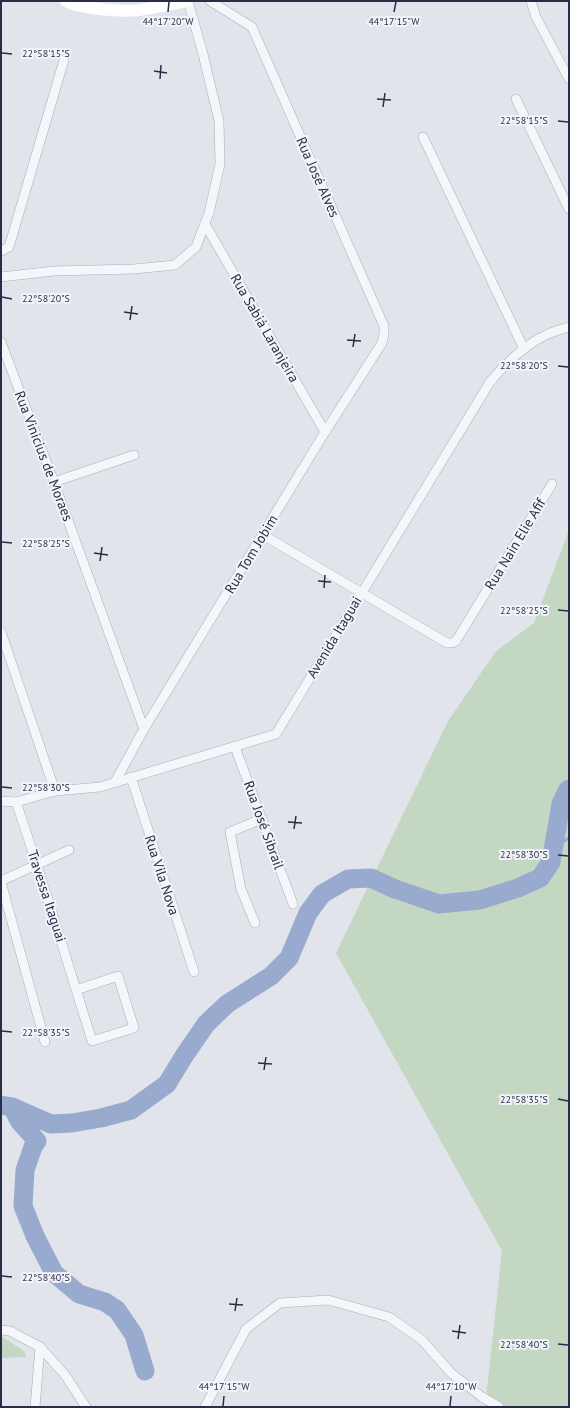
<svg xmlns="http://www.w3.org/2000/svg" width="570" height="1408" viewBox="0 0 570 1408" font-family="'PT Sans',sans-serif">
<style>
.green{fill:#c4d7c2}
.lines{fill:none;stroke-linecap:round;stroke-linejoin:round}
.stream{stroke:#99aacf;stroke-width:3}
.river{stroke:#99aacf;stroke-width:19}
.street-casing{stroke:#aaadba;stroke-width:10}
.street{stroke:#f5f6f9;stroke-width:9}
.secondary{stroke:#fff;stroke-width:12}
.ticks{fill:none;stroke:#282e46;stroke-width:1.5}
.labels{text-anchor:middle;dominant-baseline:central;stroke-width:4;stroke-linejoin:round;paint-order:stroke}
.street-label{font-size:14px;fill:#282e46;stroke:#f2f4f9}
.ticks-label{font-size:10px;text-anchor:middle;fill:#282e46;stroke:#f2f4f9;stroke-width:4;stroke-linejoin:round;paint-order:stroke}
</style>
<rect width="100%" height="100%" fill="#e2e4ec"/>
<g class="green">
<path d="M569 530V1407H485L502 1251 336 953 448 721 496 651 534 623Z"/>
<path d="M1 1336 24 1351 26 1357 1 1358Z"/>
</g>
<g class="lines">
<path class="stream" d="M553 847 569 838"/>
<g class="river">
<path d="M1 1105 12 1107 51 1124 72 1123 101 1118 131 1110 167 1084 184 1056 206 1024 227 1004 271 976 289 958 308 913 322 894 348 879 371 878 395 889 439 904 480 900 518 888 540 878 551 862 561 804 567 791 569 789"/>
<path d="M12 1107 20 1122 37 1141 33 1147 25 1170 23 1206 35 1236 54 1273 79 1294 105 1302 117 1310 134 1335 145 1371"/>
</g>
<g class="street-casing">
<g id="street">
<path d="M531 1 536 17 569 79"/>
<path d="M516 99 569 209"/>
<path d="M423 137 524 349"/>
<path d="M205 224 325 432"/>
<path d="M1 251 9 247 64 60"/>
<path d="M1 277 54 271 134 269 175 265 196 247 209 213 220 164 219 121 203 54 188 1"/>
<path d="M1 342 54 482 144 729"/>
<path d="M54 482 134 455"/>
<path d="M263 535 447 643H452L456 641 552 484"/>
<path d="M1 632 55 791"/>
<path d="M235 747 293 904"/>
<path d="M131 777 194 972"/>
<path d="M115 782 144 729 325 432 382 343 384 334V326L252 27 210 1"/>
<path d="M1 801 16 802 55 791 100 787 276 734 490 382C505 364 526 344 548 334 555 331 562 329 569 327"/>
<path d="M16 802C43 881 67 961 92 1041L134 1028 118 976 76 990"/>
<path d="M1 881 69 850"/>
<path d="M1 882 45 1042"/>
<path d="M255 923 241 889 230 832 262 819"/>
<path d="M1 1330 10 1331 40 1347 65 1375 86 1407"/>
<path d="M35 1407 40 1347"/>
<path d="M205 1407 246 1329 280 1303 328 1300 389 1317 422 1340 451 1373 482 1397 499 1407"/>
</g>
</g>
<use href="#street" class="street"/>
<path class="secondary" d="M66 1C81 9 121 12 139 10 155 8 171 4 187 1"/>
</g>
<path class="ticks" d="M168 12 169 2M394 12 396 2M2 53 12 54M154 71 167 73M160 79 161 65M377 99 391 100M383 107 385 93M558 121 568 122M2 297 12 299M124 312 138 314M130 320 132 306M347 340 361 341M353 347 355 334M558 366 568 367M2 542 12 543M94 553 108 555M100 561 102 547M318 581 331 582M324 588 325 575M558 610 568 611M2 787 12 788M288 822 302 823M294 829 296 816M558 855 568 856M2 1031 12 1032M258 1063 272 1064M264 1070 266 1057M558 1099 568 1101M2 1276 12 1277M229 1304 243 1305M235 1311 237 1298M452 1331 466 1333M458 1339 460 1325M558 1344 568 1345M223 1406 224 1396M450 1406 451 1396"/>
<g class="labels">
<g class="street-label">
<text transform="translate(318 177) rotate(66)">Rua José Alves</text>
<text transform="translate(265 328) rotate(60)">Rua Sabiá Laranjeira</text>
<text transform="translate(44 456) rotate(69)">Rua Vinicius de Moraes</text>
<text transform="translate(515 544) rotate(-59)">Rua Nain Elie Afif</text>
<text transform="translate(251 554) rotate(-59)">Rua Tom Jobim</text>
<text transform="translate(334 637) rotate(-59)">Avenida Itaguai</text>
<text transform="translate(264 825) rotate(70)">Rua José Sibrail</text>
<text transform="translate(162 875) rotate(72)">Rua Vila Nova</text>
<text transform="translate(47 896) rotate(72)">Travessa Itaguai</text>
</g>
</g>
<g class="ticks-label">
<text x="168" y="25">44°17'20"W</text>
<text x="394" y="25">44°17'15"W</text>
<text x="46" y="57">22°58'15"S</text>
<text x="524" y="124">22°58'15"S</text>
<text x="46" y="302">22°58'20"S</text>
<text x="524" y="369">22°58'20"S</text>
<text x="46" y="547">22°58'25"S</text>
<text x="524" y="614">22°58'25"S</text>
<text x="46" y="791">22°58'30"S</text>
<text x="524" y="858">22°58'30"S</text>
<text x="46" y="1036">22°58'35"S</text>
<text x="524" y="1103">22°58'35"S</text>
<text x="46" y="1281">22°58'40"S</text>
<text x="524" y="1348">22°58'40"S</text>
<text x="224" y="1390">44°17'15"W</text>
<text x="451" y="1390">44°17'10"W</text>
</g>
<rect width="570" height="1408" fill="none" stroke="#282e46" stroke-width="4"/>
</svg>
